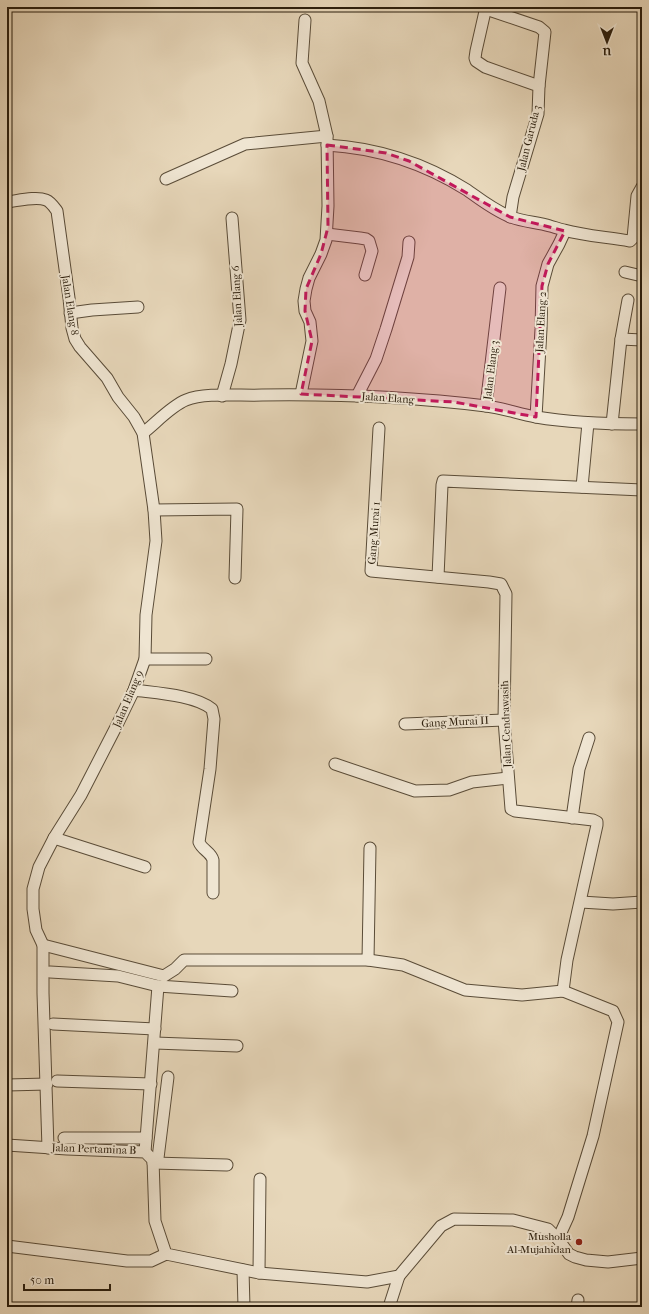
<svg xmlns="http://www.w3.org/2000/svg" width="649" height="1314" viewBox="0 0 649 1314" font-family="'IM FELL French Canon',serif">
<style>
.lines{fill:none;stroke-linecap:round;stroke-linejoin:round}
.minor-casing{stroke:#5a4c38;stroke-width:13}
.minor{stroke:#efe5d2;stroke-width:11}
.marked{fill:#c2185b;fill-opacity:0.2;stroke:#c2185b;stroke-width:3;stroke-dasharray:8 5;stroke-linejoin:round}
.poi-dot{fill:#8f2418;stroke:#efe5d2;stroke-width:1.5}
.labels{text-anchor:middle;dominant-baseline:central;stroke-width:4;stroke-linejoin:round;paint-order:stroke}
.street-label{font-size:11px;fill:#2b1e0d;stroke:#efe5d2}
.poi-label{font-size:11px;fill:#2b1e0d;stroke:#efe5d2;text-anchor:end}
</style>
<rect width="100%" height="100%" fill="#e7d7ba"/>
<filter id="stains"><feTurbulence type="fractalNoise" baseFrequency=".005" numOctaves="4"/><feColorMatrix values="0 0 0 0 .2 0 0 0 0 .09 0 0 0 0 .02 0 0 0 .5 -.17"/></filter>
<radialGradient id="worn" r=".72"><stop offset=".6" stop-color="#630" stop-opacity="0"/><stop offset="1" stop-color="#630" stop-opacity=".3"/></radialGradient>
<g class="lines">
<g class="minor-casing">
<g id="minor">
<path d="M486 7 476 51 475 58 476 61 485 67 539 86 538 114 513 197 510 217"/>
<path d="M486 9 539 27 545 32 539 86"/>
<path d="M327 145C378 148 424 163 467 190 481 200 495 211 511 217 524 222 537 222 550 226 554 227 559 229 564 230 585 236 608 237 630 241L633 238 637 196 642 187"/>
<path d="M166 179 245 144 327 136"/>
<path d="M7 202C17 201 36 196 46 200 51 202 54 207 57 211L69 298 72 328 75 339 80 347 107 378 118 397 134 417 143 433 154 510 156 541 146 615 145 659 134 690 117 725 81 795 54 838 39 867 33 889V909L36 930 43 945V993L48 1148"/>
<path d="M327 234 360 238 366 239 369 241 372 251 365 275"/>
<path d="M625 272 642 276"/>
<path d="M70 313 92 310 138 307"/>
<path d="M621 339 642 340"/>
<path d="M301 394 312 341 310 322 305 311 304 301 306 289 309 278 321 254 326 240 328 206 327 136 319 101 302 63 305 20"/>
<path d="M222 396 231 364 240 320 232 218"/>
<path d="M357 396 376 359 386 329 408 257 409 242"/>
<path d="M486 406 500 288"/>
<path d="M536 417 541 329 542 286 548 264 559 244 565 231"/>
<path d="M612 424 621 339 628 300"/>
<path d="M379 428 371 571 489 582 501 584 506 594 504 720 511 809 515 811 593 820 597 822V825L567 960 563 991"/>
<path d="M143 433C156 423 171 406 186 400 205 392 241 396 262 395 336 394 412 397 486 406 503 408 519 414 536 417 571 423 607 424 642 424"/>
<path d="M582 487 588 423"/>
<path d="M154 510 237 509 235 578"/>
<path d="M438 577 442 485 443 481 642 490"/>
<path d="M145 659H206"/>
<path d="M134 690C156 693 195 695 212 709L214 719 210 769 199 842C202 850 211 852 213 860V893"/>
<path d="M405 724 504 720"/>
<path d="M335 764 415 791 449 790 472 782 508 778"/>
<path d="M572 818 579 769 589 738"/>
<path d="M54 838 145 867"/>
<path d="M581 902 613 904 642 902"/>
<path d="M43 945 164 976 175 969 184 960H368L403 965 465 990 522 995 563 991 613 1011 618 1022 593 1136 568 1217 558 1239"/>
<path d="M368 960 370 848"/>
<path d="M50 972 118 976 158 986 232 991"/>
<path d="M53 1024 155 1029"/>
<path d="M155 1043 237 1046"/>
<path d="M57 1081 151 1084"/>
<path d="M7 1085 47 1084"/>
<path d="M64 1138H146"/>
<path d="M7 1145 67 1149 145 1152 153 1160 155 1221 166 1254 259 1273 367 1282 399 1276 441 1226 454 1219 513 1220 548 1229 558 1239 569 1254 575 1257 586 1260 608 1262 642 1258"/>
<path d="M145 1152 158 986"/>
<path d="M153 1160 158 1158 168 1077"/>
<path d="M153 1163 227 1165"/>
<path d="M7 1246 127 1261H151L166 1254"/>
<path d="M243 1270 244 1307"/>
<path d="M259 1273 260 1179"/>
<path d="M389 1307 399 1276"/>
<path d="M577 1307 578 1300"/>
</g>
</g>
<use href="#minor" class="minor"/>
</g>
<path class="marked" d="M327 145 386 153 409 161 510 217 565 231 548 264 542 286 536 417 454 402 301 394 312 341 305 311 306 289 321 254 328 227Z"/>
<circle class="poi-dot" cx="579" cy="1242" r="4"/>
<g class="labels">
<g class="street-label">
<text transform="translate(529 138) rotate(-76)">Jalan Garuda 3</text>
<text transform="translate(237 296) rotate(-93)">Jalan Elang 6</text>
<text transform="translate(70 305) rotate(81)">Jalan Elang 8</text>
<text transform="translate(541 322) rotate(-87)">Jalan Elang 2</text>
<text transform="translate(491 370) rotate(-83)">Jalan Elang 3</text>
<text transform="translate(388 398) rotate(4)">Jalan Elang</text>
<text transform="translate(374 533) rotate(-86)">Gang Murai 1</text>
<text transform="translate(128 699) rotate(-67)">Jalan Elang 9</text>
<text transform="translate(455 722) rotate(-3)">Gang Murai II</text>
<text transform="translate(506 724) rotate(-92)">Jalan Cendrawasih</text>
<text transform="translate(94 1149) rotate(2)">Jalan Pertamina B</text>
</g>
<g class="poi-label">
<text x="571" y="1236">Musholla<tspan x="571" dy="13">Al-Mujahidan</tspan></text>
</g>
</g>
<rect width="649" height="1314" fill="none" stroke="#e7d7ba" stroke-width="24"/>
<rect x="8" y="8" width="633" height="1298" fill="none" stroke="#2b1e0d" stroke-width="2"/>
<rect x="12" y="12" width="625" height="1290" fill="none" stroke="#2b1e0d"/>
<g transform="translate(607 42) rotate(180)" stroke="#efe5d2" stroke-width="3" paint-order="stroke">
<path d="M0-3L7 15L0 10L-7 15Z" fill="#2b1e0d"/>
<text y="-6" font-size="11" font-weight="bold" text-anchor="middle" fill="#2b1e0d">U</text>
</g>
<path d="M24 1284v6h86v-6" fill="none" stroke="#2b1e0d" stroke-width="2"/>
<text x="30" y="1284" font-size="12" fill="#2b1e0d" stroke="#efe5d2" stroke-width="3" paint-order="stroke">50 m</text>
<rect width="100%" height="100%" filter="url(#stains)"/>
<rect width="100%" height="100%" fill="url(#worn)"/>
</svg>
